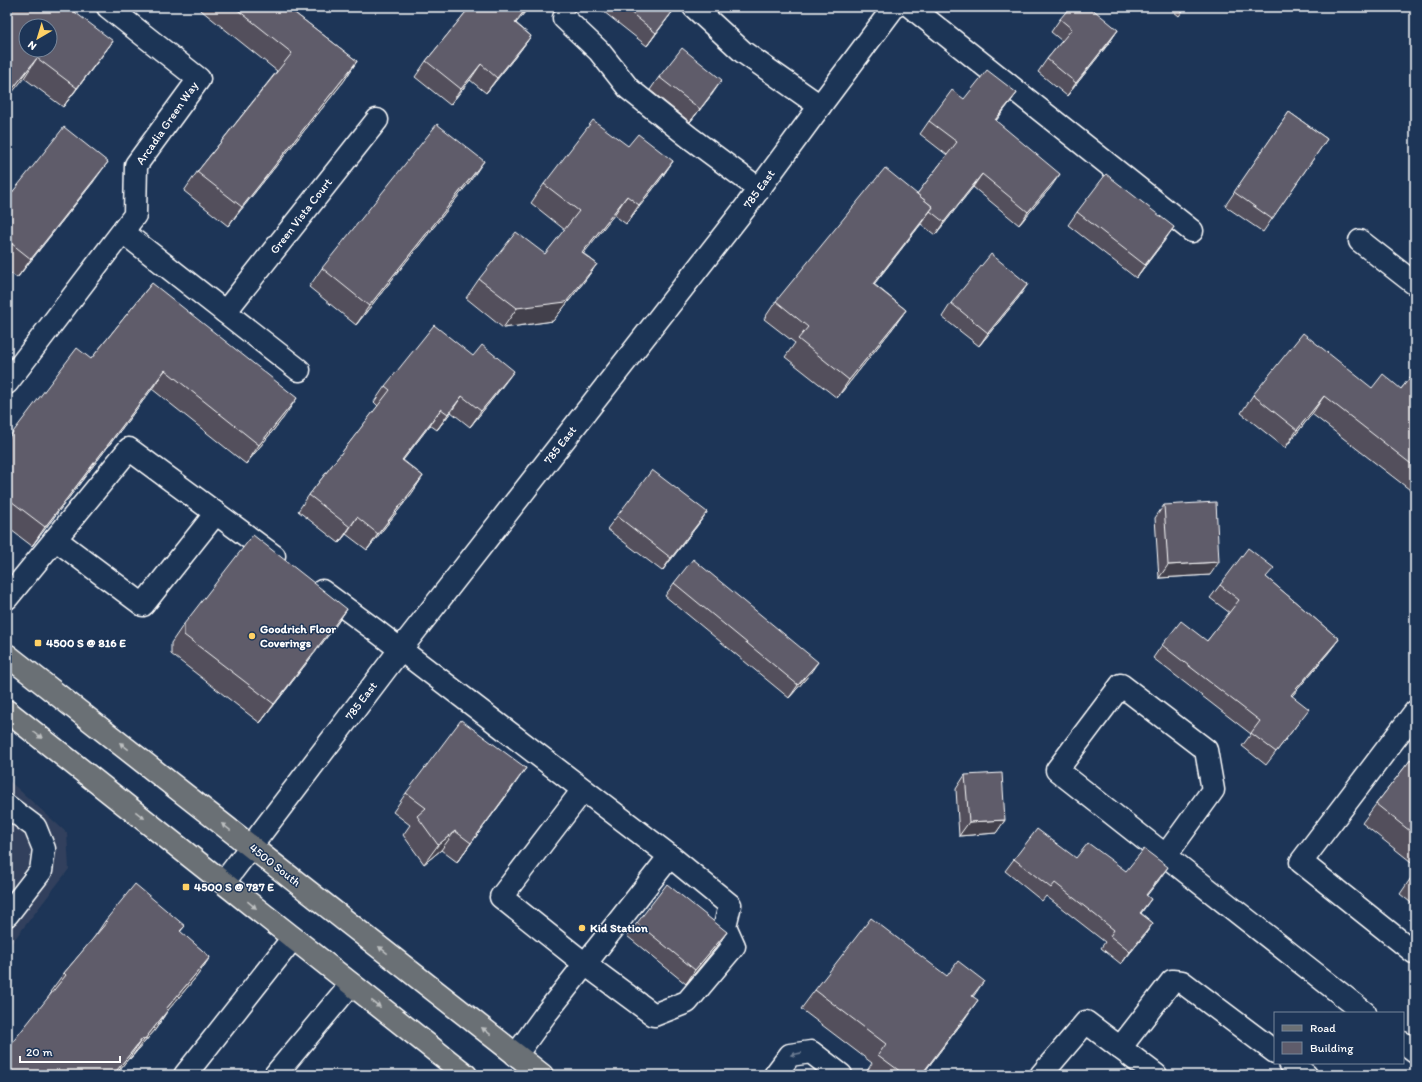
<svg xmlns="http://www.w3.org/2000/svg" width="1422" height="1082" viewBox="0 0 1422 1082" font-family="Itim,sans-serif">
<style>
.built{fill:#31415d}
.lines{fill:none;stroke-linecap:round;stroke-linejoin:round}
.minor-casing{stroke:#fff;stroke-width:25}
.major-casing{stroke:#fff;stroke-width:25}
.minor{stroke:#1d3557;stroke-width:22}
.major{stroke:#6b7074;stroke-width:22}
.wall{fill:#524f5c;stroke:#fff}
.shaded-wall{fill:#42404b;stroke:#fff}
.building{fill:#5f5c6b;stroke:#fff;fill-rule:evenodd}
.oneway{fill:#bcbfc0}
.oneway2{fill:#6c7c92}
.poi-dot{fill:#ffd166;stroke:#1d3557;stroke-width:1.5}
.labels{text-anchor:middle;dominant-baseline:central;stroke-width:3;stroke-linejoin:round;paint-order:stroke}
.street-label{font-size:12px;fill:#fff;stroke:#1d3557}
.poi-label{font-size:12px;font-weight:bold;fill:#fff;stroke:#1d3557;text-anchor:start}
</style>
<rect width="100%" height="100%" fill="#1d3557"/>
<filter id="ink" filterUnits="userSpaceOnUse"><feTurbulence type="fractalNoise" baseFrequency=".025" numOctaves="2"/><feDisplacementMap in="SourceGraphic" scale="8" xChannelSelector="R" yChannelSelector="G"/><feConvolveMatrix kernelMatrix="1 2 1 2 8 2 1 2 1" color-interpolation-filters="sRGB"/></filter>
<g filter="url(#ink)">
<path class="built" d="M7 779 67 833 69 869 7 949Z"/>
<g class="lines">
<g class="minor-casing">
<g id="minor">
<path d="M694 7 743 52 820 106"/>
<path d="M911 7 1192 231"/>
<path d="M564 18 599 51 629 89 689 137 759 189"/>
<path d="M123 232 299 370"/>
<path d="M1360 241 1415 284"/>
<path d="M225 312 377 120"/>
<path d="M7 383 135 215 136 165 199 79 108 7"/>
<path d="M55 539 143 605 216 513"/>
<path d="M322 591 375 630 670 856 545 1015 516 1055"/>
<path d="M7 598 129 449 274 556"/>
<path d="M1415 712 1301 862 1415 953"/>
<path d="M583 790 501 897 585 964 654 1015 687 1002 734 946 725 926 730 905 670 856"/>
<path d="M7 806 35 827 44 849 41 871 7 915"/>
<path d="M1166 855 1213 790 1206 750 1121 685 1057 770 1365 1013"/>
<path d="M224 882 400 650 745 208 820 106 894 7"/>
<path d="M1403 1043 1415 1052"/>
<path d="M1120 1048 1172 981 1182 982 1275 1052"/>
<path d="M1290 1063 1306 1075"/>
<path d="M185 1075 293 938"/>
<path d="M275 1075 351 984"/>
<path d="M775 1075 790 1055 811 1052 841 1075"/>
<path d="M1041 1075 1086 1022 1156 1075"/>
</g>
</g>
<g class="major-casing">
<g id="major">
<path d="M7 655 542 1075"/>
<path d="M7 711 466 1075"/>
</g>
</g>
<use href="#minor" class="minor"/>
<use href="#major" class="major"/>
</g>
<g class="wall">
<path d="M7 7 113 41 99 60 63 107 24 78Z"/>
<path d="M197 7H287L357 61 344 81 228 226 184 191 197 172 277 71Z"/>
<path d="M470 7H529L516 23 531 36 520 51 486 93 470 80 450 105 415 77 426 61Z"/>
<path d="M599 7H676L667 19 647 46 599 8Z"/>
<path d="M1168 7H1186L1179 16Z"/>
<path d="M1060 19 1118 30 1109 43 1067 96 1038 72 1047 59 1062 41 1051 32Z"/>
<path d="M659 77 713 93 690 122 650 90Z"/>
<path d="M1017 93 996 121 1051 187 1019 225 973 187 935 235 921 224 874 284 906 310 893 328 837 398 785 357 795 343 764 319 776 301 917 194 947 155 920 134 929 121 964 99Z"/>
<path d="M1289 112 1327 139 1263 232 1225 206Z"/>
<path d="M628 146 673 161 660 180 626 224 614 215 583 253 597 264 583 283 553 321 503 328 466 298 479 279 545 254 565 230 531 203 544 184Z"/>
<path d="M471 180 356 325 309 287 322 268Z"/>
<path d="M94 181 17 278 7 270V199Z"/>
<path d="M1077 212 1165 240 1136 278 1068 225Z"/>
<path d="M152 283 284 417 246 464 152 389 32 546 7 527V440L91 359Z"/>
<path d="M1019 297 979 346 942 317 951 303Z"/>
<path d="M1415 371V495L1414 494V493L1312 414 1285 448 1241 413 1253 395 1372 388 1401 389Z"/>
<path d="M385 386 502 387 470 427 451 412 437 430 430 425 403 460 423 476 412 493 367 550 346 534 339 543 298 511 309 495 378 406 374 402Z"/>
<path d="M1164 505 1210 575 1159 578 1155 518Z"/>
<path d="M707 512 697 526 662 571 607 529 617 516Z"/>
<path d="M1267 578 1339 639 1329 652 1292 696 1299 722 1266 765 1242 746 1251 734 1153 658 1162 645 1207 641 1230 613 1210 598 1220 585Z"/>
<path d="M674 583 809 675 789 698 665 596Z"/>
<path d="M347 609 334 628 260 723 171 654V643L184 624Z"/>
<path d="M1415 754V865L1362 823 1376 804Z"/>
<path d="M965 775 1005 820 996 833 959 836 956 789Z"/>
<path d="M513 787 457 862 441 850 424 864 403 835 410 825 393 812 406 793Z"/>
<path d="M1076 858 1159 880 1146 896 1141 913 1153 923 1144 936 1121 964 1101 948 1105 942 1046 896 1042 901 1005 871 1014 859Z"/>
<path d="M1415 872V906L1400 894Z"/>
<path d="M105 921 185 926 180 932 210 957 197 976 168 1010 155 1030 130 1059 129 1058 115 1075H7L51 993 50 992 64 973 93 939Z"/>
<path d="M637 923 727 932 718 945 686 984 627 936Z"/>
<path d="M947 976 984 981 973 997 964 1020 922 1075H866L865 1074 872 1063 801 1009 815 990Z"/>
</g>
<g class="shaded-wall">
<path d="M527 7H529L504 38 515 23Z"/>
<path d="M676 7 667 19 647 46 656 33Z"/>
<path d="M1118 30 1109 43 1067 96 1076 83Z"/>
<path d="M531 36 520 51 486 93 497 78Z"/>
<path d="M113 41 99 60 63 107 77 88Z"/>
<path d="M37 58 24 78 7 99V96Z"/>
<path d="M357 61 344 81 228 226 242 207Z"/>
<path d="M481 64 470 80 450 105 461 89Z"/>
<path d="M722 80 713 93 690 122 700 109Z"/>
<path d="M1017 93 1007 106 986 133 995 120Z"/>
<path d="M484 161 471 180 356 325 369 306Z"/>
<path d="M673 161 660 180 626 224 639 205Z"/>
<path d="M108 162 94 181 17 278 31 259Z"/>
<path d="M982 174 973 187 935 235 944 222Z"/>
<path d="M1060 174 1051 187 1019 225 1028 212Z"/>
<path d="M627 196 614 215 569 272 582 253Z"/>
<path d="M933 207 920 225 861 301 873 284Z"/>
<path d="M1174 227 1165 240 1136 278 1145 265Z"/>
<path d="M597 264 583 283 553 321 503 328 517 308Z"/>
<path d="M1028 284 1019 297 979 346 988 333Z"/>
<path d="M906 310 893 328 837 398 849 380Z"/>
<path d="M165 370 152 389 32 546 45 527Z"/>
<path d="M514 371 502 387 470 427 481 411Z"/>
<path d="M462 396 451 412 437 430 448 414Z"/>
<path d="M1324 396 1312 414 1285 448 1297 430Z"/>
<path d="M297 398 284 417 246 464 259 445Z"/>
<path d="M441 409 430 425 391 476 402 460Z"/>
<path d="M423 476 412 493 367 550 378 534Z"/>
<path d="M707 512 697 526 662 571 671 558Z"/>
<path d="M357 517 346 534 339 543 350 527Z"/>
<path d="M1219 562 1210 575 1159 578 1168 565Z"/>
<path d="M347 609 334 628 260 723 274 704Z"/>
<path d="M1339 639 1329 652 1282 708 1291 695Z"/>
<path d="M818 662 809 675 789 698 798 685Z"/>
<path d="M526 768 513 787 457 862 471 843Z"/>
<path d="M1005 820 996 833 959 836 969 822Z"/>
<path d="M455 831 441 850 424 864 438 845Z"/>
<path d="M1168 867 1159 880 1137 908 1146 895Z"/>
<path d="M1151 899 1142 912 1131 925 1140 913Z"/>
<path d="M1153 923 1144 936 1121 964 1130 952Z"/>
<path d="M727 932 718 945 686 984 695 970Z"/>
<path d="M210 957 197 976 153 1028 166 1009Z"/>
<path d="M978 1000 964 1020 922 1075H921Z"/>
<path d="M168 1010 155 1030 130 1059 144 1040Z"/>
<path d="M142 1039 129 1058 115 1075H113Z"/>
</g>
<g class="building">
<path d="M7 7H68L113 41 77 88 37 58 7 96ZM26 26H50V50H26Z"/>
<path d="M234 7H287L357 61 242 207 197 172 292 53Z"/>
<path d="M470 7H527L515 23 531 36 497 78 481 64 461 89 426 61Z"/>
<path d="M624 7H676L656 33Z"/>
<path d="M1070 7H1090L1118 30 1076 83 1047 59 1072 29 1060 19Z"/>
<path d="M682 48 722 80 700 109 659 77Z"/>
<path d="M987 70 1017 93 995 120 1060 174 1028 212 982 174 944 222 930 211 933 207 917 194 957 142 929 121 952 90 964 99Z"/>
<path d="M1289 112 1327 139 1272 219 1234 192Z"/>
<path d="M593 120 628 146 638 134 673 161 639 205 627 196 582 253 597 264 566 302 517 308 479 279 516 232 545 254 579 211 544 184Z"/>
<path d="M437 124 484 161 369 306 322 268Z"/>
<path d="M64 127 108 162 31 259 7 240V199Z"/>
<path d="M885 168 933 207 873 284 906 310 849 380 798 339 808 327 776 301Z"/>
<path d="M1106 174 1174 227 1145 265 1077 212Z"/>
<path d="M991 254 1028 284 988 333 951 303Z"/>
<path d="M152 283 297 398 259 445 165 370 45 527 7 498V440L77 348 91 359Z"/>
<path d="M434 325 473 356 482 345 514 371 481 411 462 396 448 414 441 409 402 460 423 476 378 534 357 517 350 527 309 495 390 390 385 386Z"/>
<path d="M1303 333 1372 388 1383 374 1401 389 1415 371V467L1324 396 1297 430 1253 395Z"/>
<path d="M652 470 707 512 671 558 617 516Z"/>
<path d="M1216 502 1219 562 1168 565 1164 505Z"/>
<path d="M253 535 347 609 274 704 184 635V624Z"/>
<path d="M1248 548 1274 568 1266 577 1339 639 1291 695 1309 709 1276 752 1251 733 1260 721 1162 645 1181 621 1207 641 1239 600 1220 585Z"/>
<path d="M693 559 818 662 798 685 674 583Z"/>
<path d="M461 720 526 768 471 843 455 831 438 845 417 816 426 808 406 793Z"/>
<path d="M1415 754V835L1376 804Z"/>
<path d="M1002 773 1005 820 969 822 965 775Z"/>
<path d="M1037 829 1076 858 1088 843 1126 871 1144 849 1168 867 1146 895 1151 899 1140 913 1153 923 1130 952 1110 936 1114 930 1055 883 1051 888 1014 859Z"/>
<path d="M7 835 9 837 7 840Z"/>
<path d="M135 884 185 926 180 931 210 957 166 1009 168 1010 144 1040 142 1039 113 1075H7V1049L66 975 64 973 107 922 105 921Z"/>
<path d="M667 884 727 932 695 970 637 923Z"/>
<path d="M871 918 947 976 958 961 984 981 972 996 978 1000 921 1075H905L878 1055 886 1044 815 990Z"/>
</g>
<defs><path id="oneway-solid" d="M-6-.8H1V-3.2L6.5 0L1 3.2V.8H-6Z"/></defs>
<g class="oneway">
<use href="#oneway-solid" transform="translate(38 735) rotate(38)"/>
<use href="#oneway-solid" transform="translate(124 746) rotate(-142)"/>
<use href="#oneway-solid" transform="translate(140 815) rotate(38)"/>
<use href="#oneway-solid" transform="translate(226 827) rotate(-142)"/>
<use href="#oneway-solid" transform="translate(252 905) rotate(39)"/>
<use href="#oneway-solid" transform="translate(383 950) rotate(-142)"/>
<use href="#oneway-solid" transform="translate(376 1004) rotate(38)"/>
<use href="#oneway-solid" transform="translate(486 1031) rotate(-142)"/>
</g>
<use class="oneway2" href="#oneway-solid" transform="translate(796 1054) rotate(169)"/>
</g>
<g class="poi-dot">
<circle cx="252" cy="636" r="4"/>
<rect x="34" y="639" width="8" height="8" rx="2"/>
<rect x="182" y="883" width="8" height="8" rx="2"/>
<circle cx="582" cy="928" r="4"/>
</g>
<g class="labels">
<g class="street-label">
<text transform="translate(167 123) rotate(-55)">Arcadia Green Way</text>
<text transform="translate(759 189) rotate(-54)">785 East</text>
<text transform="translate(301 216) rotate(-52)">Green Vista Court</text>
<text transform="translate(560 445) rotate(-52)">785 East</text>
<text transform="translate(361 701) rotate(-53)">785 East</text>
<text transform="translate(275 865) rotate(38)">4500 South</text>
</g>
<g class="poi-label">
<text x="260" y="629">Goodrich Floor<tspan x="260" dy="14">Coverings</tspan></text>
<text x="46" y="643">4500 S @ 816 E</text>
<text x="194" y="887">4500 S @ 787 E</text>
<text x="590" y="928">Kid Station</text>
</g>
</g>
<rect width="1422" height="1082" fill="none" stroke="#1d3557" stroke-width="24"/>
<rect x="12" y="12" width="1398" height="1058" fill="none" stroke="#fff" stroke-width="1.5" filter="url(#ink)"/>
<rect x="1274" y="1012" width="130" height="52" fill="#1d3557" stroke="#77869a"/>
<rect x="1282" y="1025" width="20" height="6" fill="#6b7074" stroke="#77869a"/>
<text x="1310" y="1032" font-size="12" fill="#ffffff">Road</text>
<rect x="1282" y="1042" width="20" height="12" fill="#5f5c6b" stroke="#77869a"/>
<text x="1310" y="1052" font-size="12" fill="#ffffff">Building</text>
<g transform="translate(38 38) rotate(218)"><circle r="19" fill="#1d3557" stroke="#77869a"/>
<path d="M0-3L7 15L0 10L-7 15Z" fill="#ffd166"/>
<text y="-6" font-size="11" font-weight="bold" text-anchor="middle" fill="#ffffff">N</text>
</g>
<path d="M20 1056v6h100v-6" fill="none" stroke="#ffffff" stroke-width="2"/>
<text x="26" y="1056" font-size="12" fill="#ffffff" stroke="#1d3557" stroke-width="3" paint-order="stroke">20 m</text>
</svg>
